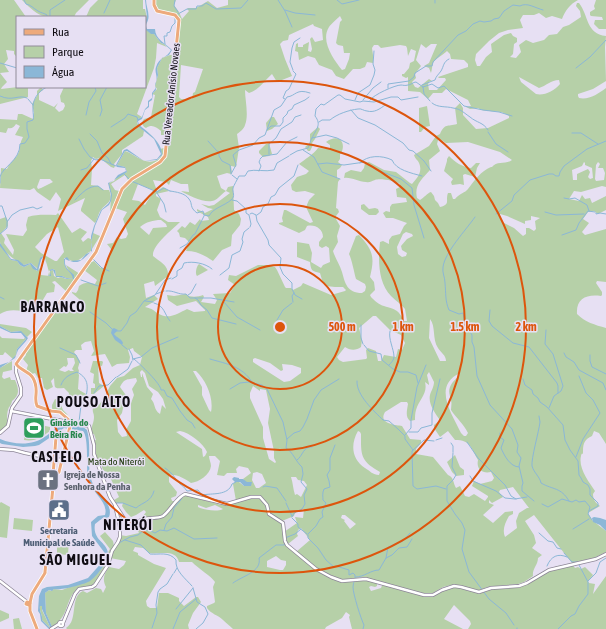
<svg xmlns="http://www.w3.org/2000/svg" width="606" height="629" viewBox="0 0 606 629" font-family="'Asap Condensed',sans-serif">
<style>
.green{fill:#b6d0a8;fill-rule:evenodd}
.water{fill:#8bb7d7;fill-rule:evenodd}
.lines{fill:none;stroke-linecap:round;stroke-linejoin:round}
.stream{stroke:#8bb7d7;stroke-width:1}
.secondary-casing{stroke:#8d8697;stroke-width:4}
.primary-casing{stroke:#fff;stroke-width:4.5}
.secondary{stroke:#fff;stroke-width:2.5}
.primary{stroke:#edaa7c;stroke-width:3}
.ring{fill:none;stroke:#dd550c;stroke-width:2}
.labels{text-anchor:middle;dominant-baseline:central;stroke-width:3;stroke-linejoin:round;paint-order:stroke}
.street-label{font-size:10px;fill:#0f0c12;stroke:#e7e0f3}
.leisure-label{font-size:10px;font-weight:bold;fill:#27864d;stroke:#e7e0f3;text-anchor:start}
.park-label{font-size:10px;fill:#1a3406;stroke:#e7e0f3}
.worship-label{font-size:10px;font-weight:bold;fill:#5b616d;stroke:#e7e0f3;text-anchor:start}
.service-label{font-size:10px;font-weight:bold;fill:#4e5e75;stroke:#e7e0f3}
.district-label{font-size:14px;font-weight:bold;letter-spacing:1px;fill:#0f0c12;stroke:#e7e0f3}
.centre{fill:#dd550c;stroke:#e7e0f3;stroke-width:2}
.ring-label{font-size:12px;text-anchor:middle;font-weight:bold;fill:#dd550c;stroke:#e7e0f3;stroke-width:3;stroke-linejoin:round;paint-order:stroke}
</style>
<rect width="100%" height="100%" fill="#e7e0f3"/>
<g class="green">
<path d="M0 0H14L26 17H17V57L14 54V51L6 50 8 59 4 64 9 72 0 73 7 82 2 87 1 89 18 87 28 88V97L0 104Z"/>
<path d="M22 0H89L76 13 74 17C61 17 44 20 34 11 30 8 26 4 22 0Z"/>
<path d="M98 0H143V9H145L147 18 145 21V17H86L90 8Z"/>
<path d="M155 0H176L174 5 179 12 182 19 189 11 187 9 188 8H196L208 1 217 8 228 5V0H578C570 4 565 11 562 19L552 16 546 18 539 13 534 15H523L520 20 523 28 508 30 499 33 489 41 476 54 475 60 477 66H480L486 57 492 52 491 44 504 35 511 33 513 36 517 38V42L514 44 513 54 510 57 516 58 521 52 519 45 526 40 533 43 544 40 549 35 557 34 563 27 569 25 581 17 580 11 576 6 577 3H579C589 16 586 34 606 36L605 47 606 81 593 89 578 94V96L579 98C589 100 598 94 606 88V187L602 186 581 192 574 191 569 199 579 201 582 195 585 199 590 198 592 203 606 196V210L598 214 594 211 588 212 583 219 589 223 582 232 585 235 606 229V282L597 281 596 283 602 292V295L601 296C587 294 576 298 577 314 585 322 595 325 606 328V444L599 433 594 431 592 436C585 439 583 443 583 451 583 457 582 451 581 456 578 468 589 482 595 491L593 494C593 500 596 503 600 506L588 513 592 520 606 531V552L594 558 572 563 534 515 525 521 534 535 536 543 532 548 542 555 538 558C538 565 532 569 533 576L524 582 518 584 487 587 478 591 459 585H451L443 587 433 593 427 594 414 592 364 577 339 580 316 569 296 552 310 540 301 528 298 530 297 534 298 536 288 544 285 541 284 532 297 523 295 517 303 518 304 509C299 509 295 512 294 516L282 521 270 513 268 508 258 496 236 501 233 484 235 482H239L244 486H247L251 482H245L243 479 251 473 248 468 239 466 236 469 237 473H227L224 476 217 475 220 461 215 456H209C209 459 211 463 211 466 210 475 199 482 191 483 185 479 177 474 169 475V482L177 492 176 496 171 498 172 501H176L161 516 141 519 146 512 144 510 136 515 131 517 126 512 122 506 123 503H116L114 500 119 497 110 477 104 476 103 473 106 472 103 470 101 464 99 463 95 455 93 441 96 440 94 434H92C90 427 94 424 94 417 94 413 92 412 93 408L88 406 89 400C87 401 86 403 84 404 79 405 73 401 68 400L69 393 64 388C53 389 55 388 54 378L51 381 53 387 47 390 44 388 42 378H38L35 373 32 374 26 371 28 365 23 359 26 355 25 353 59 305 63 304 68 300 73 309 81 311 83 310 84 306 79 299 72 293V292L76 293 78 290 79 286C85 282 88 282 95 284L97 280 84 270 90 261 92 262 94 261 101 268H106L111 249 107 244 113 243 117 237 121 239 126 238 128 234 123 219 127 212 115 208 120 194 126 184 163 159 178 34 177 16C167 13 156 13 155 0ZM340 16 342 20 340 22 336 43 338 45 343 46 344 53H350L349 59 345 69 342 70C334 60 320 41 329 27 331 24 337 19 340 16ZM313 24 314 26 322 29 323 40 315 42 312 37 310 39 312 49 311 52 308 51 309 42 303 45V47H298V43L296 44 295 51 298 52 299 60 308 56 315 58 319 65 332 70 336 76 344 79 353 69H360L365 67 367 62 373 63V55L372 48 374 45H378L381 48 400 45 406 46 407 48 408 56 411 49 416 51 414 61 410 63 409 68 404 74H402V76L406 78 408 77V91L420 92 428 99 433 93H442L446 89 468 100 471 106 466 107 470 109 478 108C483 112 494 111 500 112 503 112 507 115 509 116V118L488 128 476 129 463 115V108L460 103 455 108 457 124C447 127 445 123 440 134L436 136 429 146 414 155C415 159 418 160 419 163 423 172 417 178 412 184L410 183 396 172 384 170 369 162 365 163 364 168 361 172 351 170 345 173 344 178C352 177 358 182 366 182 370 183 371 181 375 180 380 178 396 181 400 184V187L396 189 397 197 406 198 407 202 392 204 390 207V212L386 211 383 213 386 218H393L407 223 404 226 400 234 392 236 389 240V244L383 241 380 242C378 260 378 283 391 296 396 301 401 304 405 309L407 321H404C398 309 396 310 384 306 379 305 374 300 371 297L370 295 375 290 374 282 370 277C375 257 373 250 359 235L356 236 349 254C352 260 354 272 356 279L365 284 366 287 365 291 362 293C347 293 345 283 342 272 340 265 335 258 333 251L338 242 337 236 340 226 336 219V216L339 212 338 209 336 208 338 182 340 179 337 178V170L340 168 342 165 338 162 340 159V154H341C347 141 338 133 326 142L330 145V149L318 148C313 155 305 159 299 164L309 171 306 174 297 177 291 185 292 190 296 192 305 191 315 194 309 200 306 207 313 222 310 223 286 210H284L282 218 283 222 279 223V224L299 233 305 230 307 226C315 224 323 229 323 237L319 242V246L322 248 326 246 329 248 330 262 323 265 321 268 311 262 312 253 309 244 297 242V257L310 262C311 271 312 271 320 273L322 280 326 286 335 287H343L346 290 345 291 331 295 303 283 301 286 293 290 291 288H286L285 287 277 270 275 267 269 265H258L236 276 229 275 228 280 235 285 230 293 213 294 217 300 215 304 201 302 204 297 203 295C198 297 190 298 186 294L174 296 167 295 168 300 177 306 196 301 205 310V311L194 312 187 309C179 313 169 320 159 314 152 310 154 309 145 307L158 299 154 295 146 298 144 284 154 281 155 286 168 276C169 265 160 262 153 256 152 245 172 230 180 222H168L160 217 157 210 161 199 156 196V194L169 191 163 187 157 191 153 180 166 182 169 185 171 180 181 184H188L189 192 181 191C187 195 204 203 212 201 218 200 221 194 226 191L221 188 217 176 227 173 231 174 232 173 231 166 236 167 239 148 237 134C240 132 244 129 245 125 249 115 245 100 245 90L249 93C259 90 264 81 272 74L277 82 292 76 285 59 280 44 283 41 288 40 289 35ZM421 44 426 48 431 44H437L429 63 424 66 429 68 431 73C432 70 432 66 433 63 435 59 443 55 447 51L450 54 451 59 464 60 468 64V67L438 77 439 78H445L446 80 437 90H429L428 84 430 81H432L429 79 418 88 415 87 412 82 416 78 415 74 421 66 416 60ZM181 65 203 69 195 92 193 93 192 99H181L179 97ZM519 77 539 88C546 86 551 80 559 80L560 84C554 91 544 96 536 94L521 82ZM440 139 446 143 468 142 500 152 512 160C505 165 497 160 492 167H491C481 171 474 181 468 189 465 193 460 193 455 199H453L451 193H448C445 201 451 204 440 207L438 203 435 200 434 196 431 192C427 193 424 198 420 200L417 198C414 185 422 179 430 170L429 160 440 151 437 144 438 140ZM584 162 585 163V165L592 168 593 178 590 179 588 177 590 172 588 169 577 174V180H573L572 170 582 166ZM598 162 600 164 598 168H603L605 173 604 180 596 181 595 179 596 165ZM138 184 153 190 152 194 145 205 139 201 132 200ZM500 214 507 216 525 224V221L531 220V216L540 218 535 221 536 229 534 231 529 228H526V234L523 236 514 228 502 222 499 216ZM161 220 166 224 167 227 153 228 149 235 141 228 140 227C146 222 153 220 161 220ZM406 232 412 234 413 236 407 239 401 246 402 250 407 253 406 256 402 257 398 254 397 247 403 234ZM373 316H376L390 330 401 335 405 343 402 350 398 349 396 357 384 355 381 361H378L376 351 368 348 366 350 367 358 366 359 343 362 339 360 337 357 345 347C349 350 356 351 361 347L362 340 359 328ZM430 319C436 326 432 339 438 348 441 353 446 355 446 361H440L429 338ZM91 341 94 351 91 356 105 354 112 367 117 364 129 363 130 357 128 350 133 348 134 351 142 357 140 365 133 368 124 376 117 378 110 386 107 392 108 397 107 398H104L99 405 95 402 90 404C90 393 84 394 78 389L79 375 78 373 79 371 78 368 80 361 74 352 76 350H82L81 345 85 342ZM67 358H74L75 363 72 369 74 371H70L69 370 65 372 59 370 64 366 66 367 68 364ZM255 358 270 363 281 371 283 370 282 364 292 365 301 368V373L290 381 284 382 253 362V359ZM142 370 145 373 149 386 158 392 163 399 166 409 162 405 160 414C153 409 156 404 151 399L153 394 147 387 142 373V377H141L140 372ZM193 371H196C206 380 214 398 211 412L209 410 202 395V387ZM429 372 434 382C434 387 431 391 430 395 428 404 435 413 440 420L434 425V428L440 437 448 431 455 440C471 440 471 448 478 460 476 469 482 474 491 472L494 478 492 481 480 484 474 481 472 486 488 496V497L485 501 474 494 469 497 465 496 460 486 456 488C453 483 454 477 448 475L433 457 416 454V449L421 443V440L410 439 402 426C395 425 378 424 385 412L401 402H407L408 404C407 410 405 417 410 421L415 420C415 417 415 413 416 410 419 399 428 394 425 382L429 385V384L427 375ZM460 373C458 378 452 381 450 387 448 392 450 395 451 400 452 404 451 407 451 410 457 419 463 423 468 433L466 436H464L461 433C452 414 432 386 460 373ZM136 378 137 381 132 389 134 395 131 403V421L126 430 127 436 122 437 118 432 117 420 122 413 123 408 127 405 128 398 120 387C125 378 126 380 136 378ZM253 386 260 391V389L266 390 270 409 268 423 274 451V458L276 462 275 463 269 459 263 438V427L250 398V393ZM180 431C190 433 203 443 207 452L205 456 203 457 202 449 176 432ZM358 431 360 432 361 434C361 455 360 461 380 472L379 475C373 475 370 471 365 468 352 459 350 445 358 431ZM257 472 262 474 266 483 259 488H256L252 480 253 473ZM291 477H296L298 480 304 481 307 485 301 497 297 494 295 495C293 489 293 483 291 477ZM513 487 529 508H527L519 513 516 521 517 528 505 537C502 530 505 523 509 516L513 514V511L505 512 493 523 483 515 494 505 489 503V500L492 503 503 497 499 492 500 490ZM342 515H345L356 524 350 529 344 521 345 520 341 518Z"/>
<path d="M596 0H606V29H599L594 24 595 20H603L602 17 591 16 590 15V12L595 9 594 6Z"/>
<path d="M145 28 150 33 154 34 161 43 164 44 167 47 157 43 156 58 154 68 137 114 142 117 138 119 137 123 144 131 143 136 122 150V154L114 164 115 166 114 168 111 167 100 158 96 159 93 157 91 161 92 169 91 185 98 186 104 190H109C114 202 107 202 101 210 98 213 98 219 95 223L81 211V209L85 198 58 211 61 199 56 192 50 201 37 192 34 188 30 190 0 188 1 168 7 169C10 162 16 159 19 152 20 147 20 142 23 137L15 135 20 126 16 124C14 127 12 129 8 128L6 133 0 132V119L17 120 18 114H22L33 119 34 113 32 104 37 96V91L41 87 43 90 39 93V100L54 107 58 103 55 108 59 112 63 110 65 106 64 103 61 102 60 96 64 87H145ZM40 179H50L53 182 41 188 38 189 37 187Z"/>
<path d="M170 55H174L165 135H161V131C156 127 152 124 146 128 142 126 141 122 144 119L151 117 155 95 152 94 157 89 155 86 158 75 157 68 162 58Z"/>
<path d="M427 106 430 126 425 127 421 132H419V108Z"/>
<path d="M271 117H274L278 124 272 129 267 131 266 123Z"/>
<path d="M318 127 320 129 315 139 312 143 313 145 310 151H308L305 147 310 143V134Z"/>
<path d="M269 143 272 154 269 156 263 157 259 153V151L266 144Z"/>
<path d="M164 148C164 165 140 170 128 180L125 175 111 184 115 190 119 191 110 216 111 193 109 185V183L114 181 118 176 127 172 125 167 117 165 125 151C137 155 145 167 159 159L162 154 160 149Z"/>
<path d="M449 156C455 162 462 167 471 168L476 163H480L477 168 475 177 465 174 463 175 464 185 460 184 452 185 451 182 453 179 444 171 447 161V159Z"/>
<path d="M233 186 234 210 239 214 241 219 240 225 232 235 231 246 222 250 213 261C204 255 197 251 186 251L189 242 185 238 180 237 179 233 177 231 182 226 185 228 190 222 195 225 200 219 201 221 209 220 208 217 197 211V209L205 213 213 209 208 208 201 204 209 206 214 205 230 193 226 191 228 187Z"/>
<path d="M364 204 369 209 375 208 378 209 379 212 376 215H369L361 209V205Z"/>
<path d="M58 213 72 233 80 228 87 232 81 239 83 242 88 238 91 239V251C83 255 77 267 67 258H64C64 270 69 269 74 278L73 279 66 278 62 276H56L55 270 52 269 49 271 50 275 48 276 49 272 45 258 42 256 38 269 31 263 24 265C16 261 1 251 0 242 0 234 0 226 0 219L6 217 8 221V226L1 233 5 239 4 243 13 255 14 250 6 234 23 236 27 230 26 225 28 217C37 214 47 215 56 215ZM58 227 64 252 57 261H55L41 253 35 247 47 234Z"/>
<path d="M93 233 100 236 92 249 91 242Z"/>
<path d="M0 245 11 260 17 261 20 265 24 267 30 264 37 271 40 268 41 275 50 276V271L53 270 54 276 58 278 61 277 66 279H74C72 273 68 271 66 265L80 274 67 292 55 281 52 282 55 285 54 292 47 293 41 303 44 306C31 319 16 304 0 314Z"/>
<path d="M199 264 208 270 197 276C195 274 196 267 199 264Z"/>
<path d="M0 324 26 328 32 332 27 337 20 331 11 332 0 326Z"/>
<path d="M0 336 2 338 24 339 25 337 26 339 17 349 16 355 13 359 5 352 3 355H0Z"/>
<path d="M12 361V370L3 372 2 377 4 379 10 377 11 380H15C19 389 20 395 12 401 11 406 9 406 8 410 5 420 12 424 0 432V368Z"/>
<path d="M93 361H102L103 362 102 366 98 365 99 383 104 386 94 394H91V388H95V384L93 383 94 374 90 372Z"/>
<path d="M55 399 59 400 63 410 68 415 52 409V405Z"/>
<path d="M26 425 41 427V425L50 427V431C42 437 35 442 24 440Z"/>
<path d="M455 455 460 467 464 470V475L456 476 452 472 447 462Z"/>
<path d="M186 495 221 505 227 504 248 498H260L266 506 267 512 282 522 286 544 315 568 338 580 359 579 377 582V586L375 587 371 586 369 587 371 591 381 588 383 583 423 595H432L443 588 451 586H456L476 592 488 588 518 585 526 582 530 579 545 571 557 566 572 564 575 568 578 567 581 569 585 567 593 575 588 581 589 583 595 584 593 594 606 576V629H468L471 624 470 621 454 605 444 619 463 629H352L349 617 350 615 346 612 342 618 326 627 325 629H233C230 626 226 623 223 620 218 615 211 614 207 608V606L214 603 215 602 213 587 215 582C212 577 198 568 192 562H179C176 548 158 555 149 553L143 548 135 547 133 551 138 553V555L154 564 166 568 146 601 147 606 150 608H157L159 593H168L179 598V601L184 606 196 597H198L201 602 193 613 188 625 189 629H67L66 628C79 620 69 597 83 591L87 593 96 588 101 589 103 593 106 587C102 579 104 574 109 567L119 569 124 565 126 561 110 558C107 566 98 583 90 586 85 588 80 585 76 590 64 603 70 615 52 627L46 613 45 593 49 590 51 591 54 589 62 590 83 582 85 583C93 578 100 572 105 563 108 559 107 552 110 549L100 536 105 532 113 541 114 546 111 550 112 552 120 535 126 536 139 533 137 530C131 529 123 526 123 518L129 524 145 519 161 518 177 502 181 496ZM198 505 206 508 215 505 223 509C217 512 204 510 198 507ZM276 556 281 560 286 561V565L283 570H280L267 567V561Z"/>
<path d="M1 502 10 507 7 538 0 537V503Z"/>
<path d="M14 518 33 520 32 531 13 529Z"/>
<path d="M57 539 69 540 68 555 57 554Z"/>
<path d="M40 606H42V610L51 629 42 620C43 615 39 612 40 606Z"/>
<path d="M0 610 9 614V618L0 622Z"/>
<path d="M19 618 22 629H14L13 619Z"/>
</g>
<g class="water">
<path d="M145 0H146C146 6 150 14 148 20 147 24 145 24 147 29H155C155 39 166 44 172 50L169 55 162 58 157 68 158 75 155 86 156 90 153 93 152 100 149 102V107L145 110 142 119 138 121 139 125C148 132 162 142 162 155L157 160 144 161 127 151H125L117 165 125 167 127 172 109 183 112 195 111 201 109 205 102 210 95 226 91 242 92 251C81 260 80 266 65 259 64 267 68 270 74 275V279H67L61 277H56L53 270 50 271 51 276H48L47 264 43 257 41 260 38 271 33 269 30 264 24 267 20 265 17 261 11 260 0 246V243L11 259 18 260 24 265 31 263 37 269 40 258 43 256 47 264 48 276 50 275V270L52 269 55 270 56 276H62L66 278 73 279C72 271 63 271 64 259L67 257 70 261 81 260 86 254 91 252V236L94 226 101 210 108 204 110 201 111 195 108 183 114 180 118 175 126 171 125 168 117 167 116 165 124 150 127 149 144 161 157 159 161 154 154 139 139 127 137 121 138 119 142 117 145 109 148 106V101L152 98V93L155 89V84C159 77 154 73 156 67 159 57 167 58 171 50L164 44 161 43 154 34H151L146 30 145 22 147 17Z"/>
<path d="M0 326 11 332 21 331 28 338 26 341 18 350 15 358 0 368V365L9 362 16 355 17 349 26 339 21 333H11L0 328Z"/>
<path d="M114 328 118 330 114 334C117 338 121 338 123 343L122 345 115 340 111 333 112 329Z"/>
<path d="M65 425 83 427 87 430C92 447 86 466 92 482 97 493 114 504 109 517L106 518 104 517 95 524C92 541 108 542 108 554 109 561 96 577 90 581 86 584 59 591 54 589L52 591 49 590 45 593 46 613 53 629H49L41 621 40 614 38 611 39 596 42 589 47 587 68 585 88 578 104 560V552L92 536 91 522 98 516 105 515C109 502 91 492 88 479 86 467 89 438 83 431L64 428 39 445 35 446 23 447 2 444 0 443V439C15 445 33 446 46 436 55 430 53 428 65 425ZM40 606H42V609L51 629 42 620C43 615 39 612 40 606Z"/>
<path d="M234 477 239 478V479H243L247 482H252L251 486H244L240 482H235L232 479Z"/>
<path d="M594 517 600 518 606 520V531L600 525 593 522 592 518Z"/>
</g>
<g class="lines">
<g class="stream">
<path d="M24 0 26 4C31 5 33 8 38 11 41 13 44 13 47 15V17"/>
<path d="M175 0 174 6 178 12"/>
<path d="M278 0 285 11 292 27"/>
<path d="M337 0 342 4 359 0"/>
<path d="M435 0V3"/>
<path d="M285 10 295 13 315 15"/>
<path d="M104 13 110 0"/>
<path d="M178 14 187 9H196L197 6H202L206 3 216 9 241 8 248 0"/>
<path d="M50 17V10L65 0"/>
<path d="M165 44 164 36H167V33L170 32 172 26 175 23V17"/>
<path d="M0 63 17 68"/>
<path d="M576 68 590 57 606 40"/>
<path d="M293 70 290 62 292 48 294 42 300 38"/>
<path d="M422 85 435 80C436 76 439 74 441 71 444 66 443 62 449 59"/>
<path d="M423 87 432 84 438 88 444 86 464 106 483 110 499 112 512 116"/>
<path d="M423 87 424 94 430 101"/>
<path d="M388 88V84L409 81 414 77 415 73 426 66H432L433 62 458 35 466 31 473 24 480 21 484 22 491 21 494 19 499 18 504 11 513 5 520 6C527 2 535 8 543 10"/>
<path d="M0 96C13 102 18 94 27 98"/>
<path d="M28 99 33 105"/>
<path d="M285 99 283 98 286 91 289 89 296 74 293 71"/>
<path d="M355 100 358 93 370 85 374 75 375 70 373 64 374 51"/>
<path d="M363 100 373 88 381 82"/>
<path d="M370 100C373 95 395 85 401 85 403 85 405 86 408 85 411 85 413 82 416 82L423 87"/>
<path d="M432 103C438 108 446 106 453 108 461 109 464 113 470 117 477 123 483 122 488 130"/>
<path d="M351 110 358 118 375 125 403 143 409 150 413 151 424 161 431 171"/>
<path d="M86 115 89 102 96 91 95 87"/>
<path d="M100 116 102 110 100 100 107 87"/>
<path d="M319 122 322 120H330C337 114 349 110 358 109 361 108 364 111 367 111 374 113 380 109 385 105"/>
<path d="M111 127 125 118 128 114 137 117 138 120"/>
<path d="M267 130 271 126H280L283 122V118L287 114 288 111 292 109 294 105 305 100 309 97"/>
<path d="M488 132 496 144 508 152"/>
<path d="M572 133H581L598 144"/>
<path d="M90 134 97 141 102 153 108 158 111 164"/>
<path d="M312 138 326 135 337 138 349 144"/>
<path d="M79 139 84 149 90 157 96 160 100 159 116 166"/>
<path d="M208 141 217 151 219 152V156L222 161 230 165 231 173"/>
<path d="M303 150 314 157 322 172 340 179"/>
<path d="M269 154V144L276 138 281 129 292 122 295 117 301 115"/>
<path d="M290 155 297 151 308 148C310 144 310 141 312 138 316 129 322 125 315 116L316 109 321 104 324 105 338 95H340L345 99 360 102 363 101 374 102 391 97H398L401 100 418 97"/>
<path d="M260 159 263 156 277 154 287 142 297 137"/>
<path d="M360 163C367 155 382 155 392 160 396 170 411 173 422 176"/>
<path d="M318 164 327 163 344 165 365 162 375 169 401 179 412 188 414 205 424 238"/>
<path d="M81 170 87 168 94 159"/>
<path d="M259 171 261 166 259 162 260 160"/>
<path d="M124 174 129 179"/>
<path d="M231 174 236 165 233 155 239 150 253 145 259 138 265 135 274 110 281 106 287 97C296 96 296 88 310 93"/>
<path d="M232 175 237 179"/>
<path d="M131 181 136 183 157 192"/>
<path d="M0 183C0 181 0 179 0 177 2 167 20 161 20 144L25 143 29 137 27 129V122L33 120C34 116 33 114 33 110 32 100 38 91 47 87"/>
<path d="M170 191C176 192 185 193 189 199 193 204 189 207 197 213L203 211 204 215"/>
<path d="M157 192 164 188 170 191"/>
<path d="M157 193 164 204 166 212"/>
<path d="M564 198 569 199 575 198 587 205 589 211"/>
<path d="M75 200C82 193 88 186 98 186L103 190"/>
<path d="M232 200 237 201 246 209V213L249 215 251 224 250 227"/>
<path d="M0 206H2L7 221"/>
<path d="M545 212 556 215 584 214"/>
<path d="M596 213V214L600 213 606 214"/>
<path d="M250 214 252 213 256 215"/>
<path d="M496 214 512 201 514 195 530 180 549 174H553L556 176H559L560 172 564 166 587 149 606 141"/>
<path d="M204 215 209 216C213 208 224 206 231 200 236 196 232 192 233 188 234 185 237 180 239 176H245L248 171C255 169 265 172 274 170L277 163 289 156"/>
<path d="M256 215 257 221 268 240 269 245 281 258 280 267 283 274 292 283V289L295 295 302 299"/>
<path d="M257 215 261 212 263 207 268 204 271 197 275 195 279 188 294 176 298 165"/>
<path d="M475 217C466 230 445 252 443 267 442 273 445 277 445 283 446 293 445 301 449 310L459 314 463 313 465 324 472 335V342L474 347 477 376 490 405 512 429 518 445 517 452 521 458 519 466 523 483 522 486V491L534 501"/>
<path d="M0 234 7 228V222L12 215 20 210 33 207 37 209 42 207"/>
<path d="M562 235 576 230 579 223 588 211 595 212"/>
<path d="M180 248 187 244 193 235 195 234 204 216"/>
<path d="M93 259 102 268 109 271"/>
<path d="M220 275 229 268 232 255 240 251 243 242 242 239 244 232 249 228"/>
<path d="M172 279 177 276V271L182 268 184 263C193 261 205 263 212 269"/>
<path d="M81 280 98 286 106 283"/>
<path d="M166 291C174 290 178 295 186 294L190 298H211L234 302"/>
<path d="M156 294 164 291"/>
<path d="M188 295 191 293 196 284"/>
<path d="M0 297 4 299"/>
<path d="M195 298 198 300 201 305 207 310 212 318 236 324"/>
<path d="M145 301 153 302"/>
<path d="M224 302 237 317 260 330"/>
<path d="M293 302 292 296 294 293"/>
<path d="M154 303C165 306 164 314 170 321"/>
<path d="M490 310 489 321 492 326 513 343 529 347 557 383 558 386V393"/>
<path d="M90 312 106 323 113 330"/>
<path d="M277 320 283 310 292 303"/>
<path d="M361 325V338L363 344"/>
<path d="M546 330 545 344 553 354 563 386 561 391 554 396 549 408"/>
<path d="M116 331H121L127 323 130 316 136 312 144 301 155 295 165 280 171 278"/>
<path d="M122 345 127 349"/>
<path d="M364 345 369 351 381 354 382 360 393 369 400 372H408L416 375 418 383"/>
<path d="M60 348 76 355 80 363"/>
<path d="M129 349 132 355 133 360"/>
<path d="M564 353 566 357 574 362 579 370 603 383 606 390"/>
<path d="M590 355V361L592 367 606 374"/>
<path d="M133 359 141 357 152 348 178 337"/>
<path d="M134 359C140 364 161 384 161 390H164L167 396 172 398 180 411 187 420 192 423 195 428"/>
<path d="M210 359C227 364 242 366 252 382"/>
<path d="M389 365C391 363 394 360 394 357 394 349 388 339 390 331"/>
<path d="M117 377 128 369 132 361"/>
<path d="M523 379 525 385 532 390 533 394 538 398 540 402 547 407 563 425 565 440 570 450 578 461 579 475 581 478 583 482 588 485 590 489V495L598 503V506L589 511"/>
<path d="M357 381C356 395 374 411 383 420L389 421 398 429 405 436V439L413 450"/>
<path d="M61 385C64 377 69 375 77 372 90 379 88 388 85 401"/>
<path d="M230 389 240 383 249 382 262 385 267 389 283 422 287 440 286 448C293 452 296 462 302 467L303 474 301 482 307 489 304 495 305 504 302 509 294 513 292 517"/>
<path d="M94 393 99 386 108 385 116 377"/>
<path d="M539 416 540 422C539 431 531 459 532 466 534 473 540 477 541 483 553 490 561 487 569 501"/>
<path d="M79 422 81 405 88 397"/>
<path d="M409 432H418L421 428 432 425V413L440 379"/>
<path d="M500 433V437L504 440 501 448C504 455 510 467 519 467"/>
<path d="M405 435 411 428V420L417 387 426 365"/>
<path d="M287 439 294 433 300 431 303 427 307 419 314 400 321 390 339 379"/>
<path d="M436 440 442 438"/>
<path d="M434 441 424 440 412 451 413 486 417 489 436 486 446 489"/>
<path d="M467 442 478 458 505 485 511 496 516 499"/>
<path d="M451 443 453 446V452"/>
<path d="M453 453 452 467 456 475 453 480 447 486V501L455 514 462 523 465 530 462 549 469 572 489 599 506 613 514 625"/>
<path d="M576 457 583 439 600 413 593 400 586 393 579 376"/>
<path d="M297 460C303 456 303 446 312 447"/>
<path d="M165 468C174 474 174 478 180 484 183 486 184 487 187 491L198 490 202 495C212 493 228 496 232 484L236 482"/>
<path d="M470 476 473 481 496 491 505 498 515 499 527 497"/>
<path d="M263 487 265 486 277 488 286 501"/>
<path d="M116 503H123L136 508C143 502 151 502 154 491"/>
<path d="M286 503 292 516"/>
<path d="M542 504 548 507 562 499 572 502 576 500 579 502 585 501 590 507 588 514 592 520"/>
<path d="M292 518 298 524V527L307 534"/>
<path d="M573 529 589 519"/>
<path d="M144 530H149L155 533 160 530 167 531 174 528 194 539 217 538"/>
<path d="M164 530 166 524 172 517 174 508 180 501 182 498"/>
<path d="M539 533 548 541 553 542 557 548 561 549"/>
<path d="M308 534 316 526 320 519 323 517 322 512 326 503 323 500C323 497 322 493 324 489L330 487 329 481 327 475 330 470V458L335 445"/>
<path d="M308 535V538L318 548 326 560 334 567 336 566 349 570V575L353 573 355 575C356 580 353 582 353 587 353 594 361 619 364 625L363 629"/>
<path d="M285 538 295 534 301 529"/>
<path d="M125 540 141 545 150 554C159 555 169 551 176 560 175 571 185 578 192 586"/>
<path d="M119 543 130 537 138 535 143 531"/>
<path d="M564 553 572 562H578"/>
<path d="M386 558 388 547 403 541 410 533"/>
<path d="M547 566C551 556 558 553 567 557"/>
<path d="M174 573 177 568"/>
<path d="M356 577C364 577 371 570 379 570L386 558 392 555 399 548 407 547 412 539"/>
<path d="M588 581 596 573 600 562 606 558"/>
<path d="M233 583C242 576 262 572 259 558L276 545H284L285 544"/>
<path d="M193 588 197 602 205 607 208 614 203 623 196 629"/>
<path d="M176 609 193 588"/>
<path d="M152 628 157 613 156 605 158 592 160 589 167 584 173 574"/>
<path d="M517 628V629"/>
<path d="M173 629 180 612 196 599"/>
<path d="M558 629 571 616 575 614 579 606 588 594V582L579 565"/>
</g>
<g class="secondary-casing">
<g id="secondary">
<path d="M11 411 89 426 94 445V454L110 497 127 523C134 525 138 521 144 519 150 517 157 519 163 516 171 510 176 498 185 494L227 504 251 497H260L267 505 269 514 283 523 285 541 287 545 316 569 331 577 342 581 366 579 424 595H433L442 590 454 586 461 587 479 592 491 588 519 586 527 583 549 570 596 559 606 554"/>
<path d="M0 433 8 426 12 408 21 395V388L16 372V364"/>
<path d="M0 449 14 450 25 453 61 460"/>
<path d="M0 581 27 602"/>
<circle cx="61" cy="624" r="2"/>
<path d="M63 623 75 594 79 589 92 587 95 585 108 565 112 551 118 542 120 537V527L115 505"/>
<path d="M51 629 59 624"/>
</g>
</g>
<g class="primary-casing">
<g id="primary">
<path d="M53 475 56 437 59 436 67 437"/>
<path d="M54 476 59 472 71 422 60 412 51 411 37 406C33 397 40 390 33 378 29 371 21 371 16 364L96 252 122 189 132 179 160 162 165 156 179 20 175 15 157 11 154 5V0"/>
<path d="M45 572 54 476"/>
<path d="M27 602 30 603 29 605 26 604Z"/>
<path d="M30 603 32 594 45 573"/>
<path d="M30 604V611L37 629"/>
</g>
</g>
<use href="#secondary" class="secondary"/>
<use href="#primary" class="primary"/>
</g>
<g class="ring">
<circle cx="280" cy="327" r="62"/>
<circle cx="280" cy="327" r="123"/>
<circle cx="280" cy="327" r="185"/>
<circle cx="280" cy="327" r="246"/>
</g>
<defs>
<g id="stadium-square" transform="scale(1.15)"><rect x="-9" y="-9" width="18" height="18" rx="4" fill="#2e9e5b" stroke="#e7e0f3"/><path d="M0-5a6.5 5 0 1 0 0 10a6.5 5 0 1 0 0-10ZM-3.5-1.8h7v3.6h-7Z" fill="#fff"/></g>
<g id="church-square" transform="scale(1.15)"><rect x="-9" y="-9" width="18" height="18" rx="4" fill="#6b7280" stroke="#e7e0f3"/><path d="M-1.2-6h2.4v3.5h3.3v2.4h-3.3V6h-2.4V-.1h-3.3v-2.4h3.3Z" fill="#fff"/></g>
<g id="civic-square" transform="scale(1.15)"><rect x="-9" y="-9" width="18" height="18" rx="4" fill="#5c6f8a" stroke="#e7e0f3"/><path d="M-.6-6.5H3V-4.5H.6V-3L4-1V1h2V6H-6V1h2V-1L-.6-3ZM-1.2 2.5V6h2.4V2.5Z" fill="#fff"/></g>
</defs>
<g fill-rule="evenodd">
<use href="#stadium-square" x="34" y="428"/>
<use href="#church-square" x="48" y="480"/>
<use href="#civic-square" x="59" y="510"/>
</g>
<g class="labels">
<g class="street-label">
<text transform="translate(171 94) rotate(-84)">Rua Vereador Anísio Novaes</text>
</g>
<g class="leisure-label">
<text x="50" y="422">Ginásio do<tspan x="50" dy="12">Beira Rio</tspan></text>
</g>
<g class="park-label">
<text x="116" y="461">Mata do Niterói</text>
</g>
<g class="worship-label">
<text x="64" y="474">Igreja de Nossa<tspan x="64" dy="12">Senhora da Penha</tspan></text>
</g>
<g class="service-label">
<text x="59" y="530">Secretaria<tspan x="59" dy="12">Municipal de Saúde</tspan></text>
</g>
<g class="district-label">
<text x="53" y="307">BARRANCO</text>
<text x="94" y="402">POUSO ALTO</text>
<text x="57" y="457">CASTELO</text>
<text x="128" y="525">NITERÓI</text>
<text x="76" y="560">SÃO MIGUEL</text>
</g>
</g>
<circle cx="280" cy="327" r="6" class="centre"/>
<g class="ring-label">
<text x="342" y="331">500 m</text>
<text x="403" y="331">1 km</text>
<text x="465" y="331">1.5 km</text>
<text x="526" y="331">2 km</text>
</g>
<rect x="16" y="16" width="130" height="72" fill="#e7e0f3" stroke="#918b99"/>
<rect x="24" y="29" width="20" height="6" fill="#edaa7c" stroke="#918b99"/>
<text x="52" y="36" font-size="12" fill="#0f0c12">Rua</text>
<rect x="24" y="46" width="20" height="12" fill="#b6d0a8" stroke="#918b99"/>
<text x="52" y="56" font-size="12" fill="#0f0c12">Parque</text>
<rect x="24" y="66" width="20" height="12" fill="#8bb7d7" stroke="#918b99"/>
<text x="52" y="76" font-size="12" fill="#0f0c12">Água</text>
</svg>
